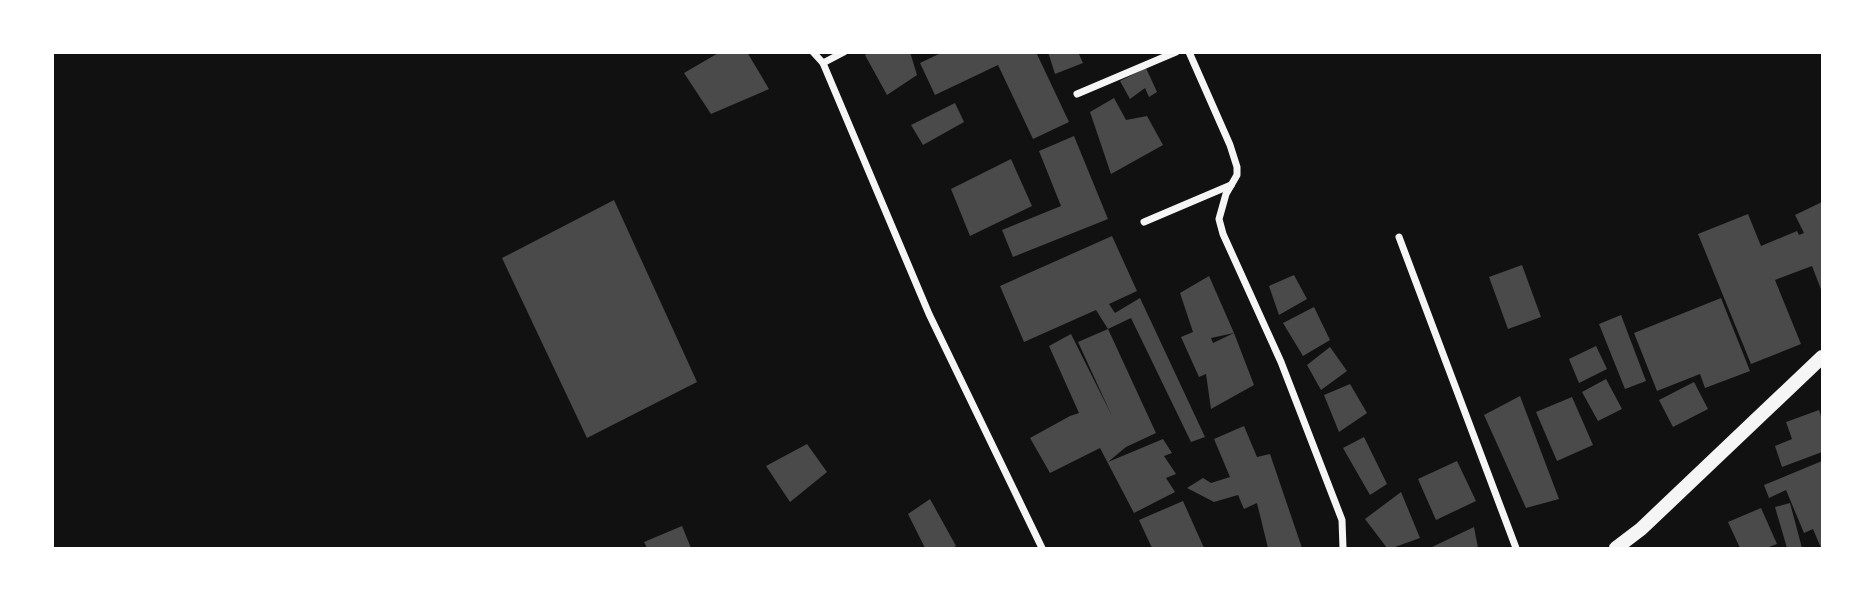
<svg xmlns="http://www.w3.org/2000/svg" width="1875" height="601" viewBox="0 0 1875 601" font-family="Ubuntu,sans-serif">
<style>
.building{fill:#4a4a4a}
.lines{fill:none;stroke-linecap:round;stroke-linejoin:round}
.minor{stroke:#f5f5f5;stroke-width:7}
.secondary{stroke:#f5f5f5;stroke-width:14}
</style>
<rect width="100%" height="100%" fill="#111"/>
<g class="building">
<path d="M720 52H747L769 89 711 114 684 73Z"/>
<path d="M869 52H910L917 75 887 95 865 55Z"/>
<path d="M943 52H1036L1069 122 1033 139 998 65 935 95 920 63Z"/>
<path d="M1048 52H1078L1083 63 1055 74Z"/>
<path d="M1146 68 1157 92 1149 97 1145 88 1130 99 1120 81Z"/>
<path d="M1114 98 1126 120 1147 116 1163 145 1111 174 1090 112Z"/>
<path d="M955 103 964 122 923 145 911 125Z"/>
<path d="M1074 136 1108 219 1013 257 1002 230 1061 206 1039 151Z"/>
<path d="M1011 159 1032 206 970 236 951 189Z"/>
<path d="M614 200 697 382 587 438 502 258Z"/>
<path d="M1822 202V292L1812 266 1775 280 1801 344 1751 364 1698 234 1748 214 1761 246 1797 231 1799 235 1804 233 1795 215Z"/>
<path d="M1112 236 1137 291 1109 304 1115 313 1140 298 1205 437 1191 442 1131 318 1108 329 1096 310 1024 342 1000 286Z"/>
<path d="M1522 265 1541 317 1508 329 1489 277Z"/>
<path d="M1294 275 1307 299 1279 315 1269 286Z"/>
<path d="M1209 276 1234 333 1211 338 1213 343 1234 333 1254 385 1211 409 1206 374 1199 377 1181 337 1193 332 1180 293Z"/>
<path d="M1721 298 1750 371 1705 388 1700 374 1657 391 1634 333Z"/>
<path d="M1314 307 1330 340 1303 356 1283 323Z"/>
<path d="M1621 315 1646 381 1625 389 1599 324Z"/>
<path d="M1108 329 1156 433 1126 447 1108 462 1163 439 1172 453 1164 456 1176 474 1166 478 1175 492 1134 513 1100 448 1050 473 1030 438 1070 416 1079 413 1049 346 1071 334 1112 416 1078 342Z"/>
<path d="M1596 346 1607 369 1579 383 1569 359Z"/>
<path d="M1330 347 1347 371 1321 390 1307 365Z"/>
<path d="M1606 379 1622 409 1598 421 1582 392Z"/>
<path d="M1694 382 1708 409 1673 427 1659 400Z"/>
<path d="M1350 384 1367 413 1339 432 1324 395Z"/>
<path d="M1520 396 1559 499 1526 508 1484 415Z"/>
<path d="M1572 397 1593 445 1557 461 1536 412Z"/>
<path d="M1819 410 1822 419V452L1782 467 1775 446 1792 439 1786 422Z"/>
<path d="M1244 426 1257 457 1270 454 1302 548H1268L1257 503 1244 509 1238 495 1214 502 1187 488 1203 478 1211 483 1230 477 1214 439Z"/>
<path d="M1364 437 1387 484 1370 495 1343 448Z"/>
<path d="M807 444 827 472 790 502 766 466Z"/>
<path d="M1457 461 1476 501 1436 520 1418 479Z"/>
<path d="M1822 461V548H1821L1813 529 1804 533 1786 490 1769 498 1764 485Z"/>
<path d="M1401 492 1420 538 1392 548H1387L1365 519Z"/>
<path d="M930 499 956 546 952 548H925L908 514Z"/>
<path d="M1183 501 1204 548H1152L1139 520Z"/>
<path d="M1790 503 1802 548H1787L1775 507Z"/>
<path d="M1761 508 1777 544 1766 548H1740L1728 522Z"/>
<path d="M682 526 691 548H647L644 542Z"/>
<path d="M1474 527 1478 548H1433L1432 547Z"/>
</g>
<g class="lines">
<g class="minor">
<path d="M813 52 823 63 929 314 1042 548"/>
<path d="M1189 52 1230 145 1237 167V175L1226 194 1219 219 1223 234 1281 362 1342 520 1343 548"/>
<path d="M823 63 844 52"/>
<path d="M1077 94 1176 52"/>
<path d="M1144 222 1231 185"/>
<path d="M1399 237 1516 548"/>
</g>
<path class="secondary" d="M1616 548 1641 529 1822 357"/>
</g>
<rect width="1875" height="601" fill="none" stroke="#ffffff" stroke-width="108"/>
</svg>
